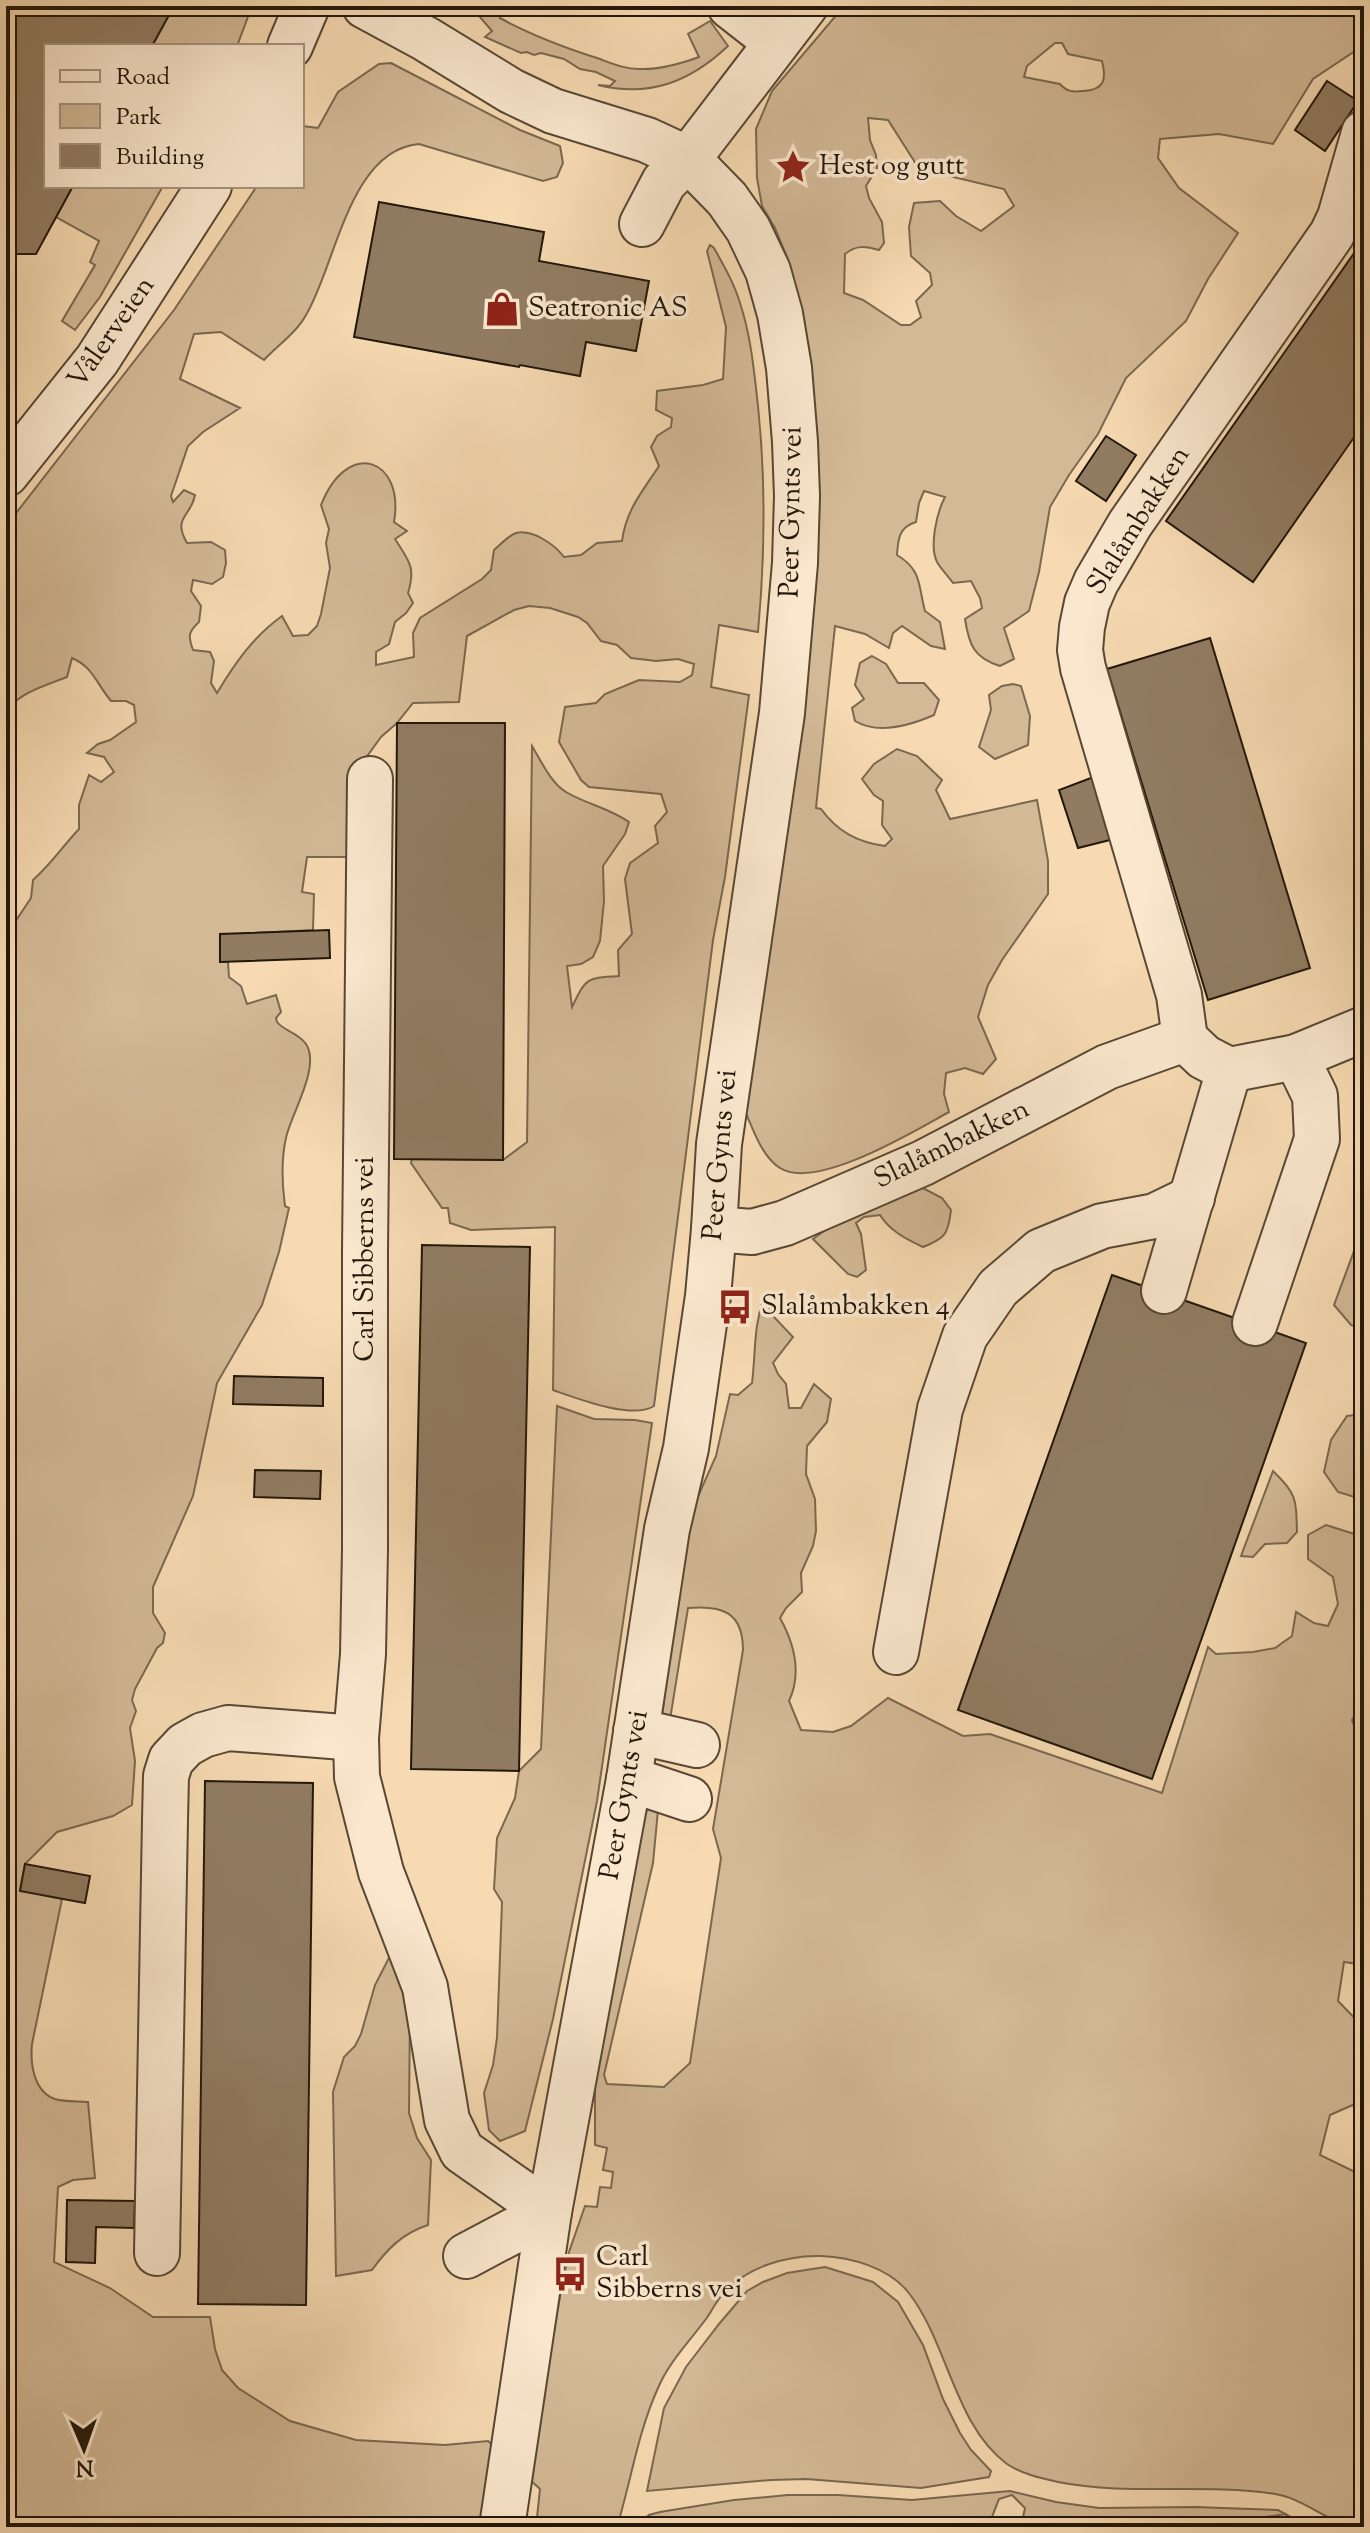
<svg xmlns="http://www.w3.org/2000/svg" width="1370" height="2533" viewBox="0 0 1370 2533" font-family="'Sorts Mill Goudy',serif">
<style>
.green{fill:#d3b996;stroke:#7a6850;stroke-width:2;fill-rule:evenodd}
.building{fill:#917c62;stroke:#22170b;stroke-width:2}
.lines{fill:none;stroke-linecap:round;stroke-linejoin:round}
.minor-casing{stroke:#574835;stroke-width:48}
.minor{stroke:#fae7cd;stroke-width:44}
.labels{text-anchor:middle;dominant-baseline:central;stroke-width:7;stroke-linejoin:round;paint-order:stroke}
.poi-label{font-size:28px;fill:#22170b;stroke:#fae7cd;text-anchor:start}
.street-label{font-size:28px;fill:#22170b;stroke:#fae7cd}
</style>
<rect width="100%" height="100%" fill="#f7dab2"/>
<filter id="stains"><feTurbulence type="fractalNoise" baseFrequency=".0025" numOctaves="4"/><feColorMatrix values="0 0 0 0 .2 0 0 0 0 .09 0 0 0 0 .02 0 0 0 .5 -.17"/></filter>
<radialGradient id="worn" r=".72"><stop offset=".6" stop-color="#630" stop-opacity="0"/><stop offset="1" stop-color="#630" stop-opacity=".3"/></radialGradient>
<g class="green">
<path d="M174 6H252L237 46H152Z"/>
<path d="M481 6H502L500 18C531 35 563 47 597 58 611 63 624 69 639 69 660 70 680 64 699 57L688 34 710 21 728 46C691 81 650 98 598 85L610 86 615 81 596 72 580 69 564 59 541 53 534 55 527 52 521 53 485 37 492 31 479 16Z"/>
<path d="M844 6H1364V45L1313 79 1273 144 1219 134 1160 139 1158 158 1179 188 1238 233 1208 279 1186 321 1126 378 1098 434 1069 475 1050 507 1039 572 1029 611 1004 628 1014 659 1000 666C974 658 969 645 965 619L982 608 980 598 971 581 953 583C948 576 941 569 937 562 929 546 937 512 945 497L924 491 919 503 916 522C899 527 898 539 897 555 922 570 918 585 925 611L940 622 945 649 931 646 902 626 893 633 889 648 865 634 835 626 816 808 821 809C838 832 857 842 885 846L892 839 882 825 883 801 874 795 862 779 874 764 897 749 917 756 942 780 936 790 950 819 1037 800 1048 861V894L1002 960 988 985 978 1017 996 1059 983 1074 965 1068 946 1073 944 1094 949 1112C914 1131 816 1191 780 1168 762 1157 753 1129 745 1111L809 659 816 584 819 493 813 384 804 320 789 262 775 228 762 206 757 178 756 129 772 91ZM1055 43H1062L1068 54 1102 61C1107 80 1104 90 1083 91 1073 92 1067 92 1060 84L1024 77 1027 66ZM868 118 888 120 916 164 945 175 1004 189 1014 206 981 231 956 216 940 201 914 203 909 227 911 256 930 273 932 285 916 301 921 317 910 325H901L863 300 844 293 845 254C856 245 865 246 879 250L884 243 882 222 869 198 866 186 877 168 876 155 870 140Z"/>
<path d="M391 63 520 130 560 146 563 163 557 177 543 181 419 144C349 150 336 265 306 315 297 332 277 346 264 360L221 332 194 334 180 379 240 408 203 432 188 446 171 496 173 502 184 490 195 495C191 517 172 517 187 543L211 542 225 550 226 563 223 577 212 584 193 580 191 591 201 606 199 622C188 632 188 636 193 650L210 652 214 661 211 683 217 693C235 663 253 637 282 616L293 636 308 635 317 626 321 614 330 568 326 543 329 529 321 505C348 437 405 459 394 522L407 531 395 539C409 561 416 567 408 593L413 603 406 613 395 622 389 644 376 652V665L414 657 413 633 420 618 482 579 491 570 494 550C500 545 509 535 516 533 533 529 555 545 564 557L581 555 597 543 622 541C626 510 642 492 659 466L651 447 657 436 671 427 672 418 656 410 657 391 703 385 723 379 726 327 707 251 710 245 714 248C724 266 734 283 740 303 751 336 754 371 758 406 766 482 765 556 758 632L719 625 711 687 749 695 725 877 713 940 654 1406C632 1420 576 1398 553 1390L555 1227 471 1230 450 1223 448 1208H442L411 1163 412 1159 503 1160 527 1142 532 746C541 761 551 783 566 792 586 804 609 808 629 822L625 834 603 866 604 901 600 941 593 957 581 964 567 966 572 1007C586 978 586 978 619 976L618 950 632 934 625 879 630 863 658 843 655 826 667 812 661 794 589 787 581 780 559 742 565 707 596 703 605 694 639 680 680 682 692 675 694 664 678 659 656 661 631 658 617 645 601 641 587 623 578 617 550 608 529 606 514 610 467 636 459 702 413 703 397 723 381 737 363 762 347 857H307L302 892 314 894 313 930 220 935V962H228L229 977 241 986 247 1004 276 995 281 1012 276 1018 277 1022C284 1031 299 1033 306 1044 321 1067 291 1114 286 1138 281 1160 282 1184 285 1206L289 1208 279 1252 262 1305 217 1383 193 1496 153 1587V1613L165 1633 163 1643 157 1648 135 1689 132 1700 136 1711 130 1728 135 1761 132 1805 113 1816 57 1832 25 1864 20 1890 62 1899 32 2044C30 2064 34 2092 55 2099 65 2102 78 2101 88 2102L95 2178 73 2180 58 2187 54 2262 110 2288 153 2317H210L215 2349 222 2370 238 2388 290 2421 356 2440 445 2445 488 2441 495 2447 483 2527H346L344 2525 330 2527H6V917L13 925 31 898 33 880C52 863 62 847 79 829V805L89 775 101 782 114 772 104 757 87 753 98 744 110 740 136 722 134 705 126 701H111C96 683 93 667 72 658L67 677C44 686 21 692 6 711V526L174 310 257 186H302V126L318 128 338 92 379 64Z"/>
<path d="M73 186H163L100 297 75 330 62 321 95 265 90 262 99 241 56 217Z"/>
<path d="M872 656 886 664 898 683H924L939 700 934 715C911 725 878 735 855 721L852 708 864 699 855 685 860 663Z"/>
<path d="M1013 684 1021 686 1030 716 1028 745 995 759 979 747 991 710 989 695 1002 686Z"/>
<path d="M919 1186 942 1198 951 1210C948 1234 946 1238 923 1247 906 1239 890 1231 880 1215L864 1217 856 1223 861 1234 866 1270 857 1277 848 1274 813 1239 828 1228Z"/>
<path d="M1364 1224V1330L1351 1325 1334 1305Z"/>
<path d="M764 1297 773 1316 793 1337 773 1363 778 1374 786 1384 789 1408H801L814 1384 831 1399 827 1422 807 1446 806 1474 815 1499 816 1531 813 1546 801 1573 802 1592 786 1608 780 1618C795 1645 802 1673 789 1701L801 1730 833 1732 851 1726 888 1698 963 1736 990 1734 1162 1793 1208 1647 1216 1654 1253 1652 1275 1648 1292 1636 1296 1612 1314 1623 1328 1626 1338 1604 1333 1577 1308 1559V1535L1326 1525 1364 1537V1700L1352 1720 1361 1744 1364 1745V1965L1344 1962 1338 2001 1364 2028V2100L1330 2115 1320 2155 1355 2172 1364 2173V2527C1331 2527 1307 2499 1275 2494 1203 2483 1129 2496 1058 2482 1040 2478 1022 2474 1007 2464 954 2425 948 2342 908 2292 889 2268 851 2257 821 2256 787 2255 746 2267 723 2294 716 2301 712 2311 706 2319 689 2342 669 2362 658 2388 638 2432 631 2481 617 2527H536L540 2489 529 2479 561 2290 569 2252 585 2206 597 2207 600 2187 611 2188 613 2172 603 2170 607 2148 595 2145V2081L645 1812 653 1807 658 1810 653 1863 604 2075 607 2084 664 2087 690 2063 721 1858 713 1829 743 1650C743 1612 722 1605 688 1608L669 1726 661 1723 686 1532 695 1503 716 1456 730 1394 738 1395 752 1383C756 1351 753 1329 764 1297Z"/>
<path d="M557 1406 594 1419 635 1420 652 1423 597 1801 553 2019 525 2131 500 2141 489 2130 484 2093 493 2065 497 2038 502 1902 494 1889 497 1838 515 1798 519 1771 541 1749Z"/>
<path d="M1364 1414V1500L1338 1492 1324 1472 1331 1440 1347 1416Z"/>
<path d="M1273 1471C1297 1494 1296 1499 1297 1532L1287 1543 1265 1544 1253 1557 1241 1556Z"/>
<path d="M390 1956 410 2009 409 2113 417 2138 431 2160 428 2225C403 2233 387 2249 372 2270L336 2276 333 2092 344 2057 355 2046 361 2034 375 1985Z"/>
<path d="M825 2267 873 2282 898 2302 923 2345 943 2399 960 2433 971 2450 991 2471 989 2477 921 2488 806 2479 771 2480 647 2491 664 2408 686 2367 719 2324 747 2291 763 2282 787 2273Z"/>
<path d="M1010 2491 1056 2502 1099 2508 1195 2507 1278 2510 1309 2527H1288L1286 2514 1246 2520 1244 2527H1021L1025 2508 1012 2495 999 2499 988 2527H635L649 2515 660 2512 734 2500 788 2495H838L912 2500Z"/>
</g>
<g class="building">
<path d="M6 6H174L152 46H46V186H73L36 254H6Z"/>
<path d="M1327 81 1358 101 1325 151 1295 130Z"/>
<path d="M379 202 544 232 539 261 649 281 636 351 586 342 580 376 520 365 519 367 354 337Z"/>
<path d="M1364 239V423L1253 582 1166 521Z"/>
<path d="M1106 436 1136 455 1106 501 1076 481Z"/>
<path d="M1210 638 1310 968 1208 1000 1107 669Z"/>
<path d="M397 723H505L503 1160 394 1159Z"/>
<path d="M1096 776 1114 839 1078 848 1059 790Z"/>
<path d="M329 930 330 958 220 962V934Z"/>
<path d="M422 1245 530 1247 519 1771 411 1769Z"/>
<path d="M1112 1275 1306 1343 1152 1779 958 1710Z"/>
<path d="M234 1376 323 1378V1406L233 1404Z"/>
<path d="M255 1470 321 1471 320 1499 254 1497Z"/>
<path d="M205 1781 313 1783 306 2305 198 2304Z"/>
<path d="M25 1864 90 1876 85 1903 20 1891Z"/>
<path d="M67 2200 135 2201 134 2228 96 2227 95 2263 66 2262Z"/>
</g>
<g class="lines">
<g class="minor-casing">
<g id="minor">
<path d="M365 6 426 39 511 91 553 111 647 140 688 159 727 199 748 229 768 271 780 314 789 368 795 442 797 496 795 563 782 713 719 1144 714 1229 708 1296 686 1448 667 1529 629 1779 549 2212 502 2527"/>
<path d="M730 6 776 42"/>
<path d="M290 46 307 6"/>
<path d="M1364 133 1340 217 1332 234 1130 524 1096 582 1087 603 1082 627 1080 650 1083 668 1179 995 1185 1039 1204 1057 1229 1070 1296 1057 1364 1029"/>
<path d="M642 224 664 182 688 159 805 6"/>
<path d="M6 474 97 360 209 186"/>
<path d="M370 779 365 1251V1549L363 1654 356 1738 357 1777 381 1872 425 1987 447 2120 462 2151 549 2212 466 2256"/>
<path d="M714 1229 752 1232 785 1223 923 1163 1107 1067 1185 1039"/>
<path d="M1164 1291 1229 1070"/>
<path d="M1255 1323 1317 1139 1315 1096 1296 1057"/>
<path d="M896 1652 940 1409 965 1336 998 1288 1041 1251 1102 1226 1155 1216 1192 1198"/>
<path d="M636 1731 697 1745"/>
<path d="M629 1779 689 1799"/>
<path d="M157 2253 165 1820 166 1776 171 1760 185 1745 203 1735 228 1728 356 1738"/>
</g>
</g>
<use href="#minor" class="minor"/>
</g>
<defs>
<g id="sight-bare" transform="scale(2.76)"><path d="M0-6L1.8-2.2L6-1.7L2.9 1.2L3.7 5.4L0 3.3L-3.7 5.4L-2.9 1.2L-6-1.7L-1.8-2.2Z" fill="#8f2418" stroke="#fae7cd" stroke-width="2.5" paint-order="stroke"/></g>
<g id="shop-bare" transform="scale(2.76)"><path d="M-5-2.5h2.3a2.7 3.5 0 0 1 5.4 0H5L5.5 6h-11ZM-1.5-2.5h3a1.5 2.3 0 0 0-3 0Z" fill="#8f2418" stroke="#fae7cd" stroke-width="2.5" paint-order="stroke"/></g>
<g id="bus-bare" transform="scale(2.76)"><path d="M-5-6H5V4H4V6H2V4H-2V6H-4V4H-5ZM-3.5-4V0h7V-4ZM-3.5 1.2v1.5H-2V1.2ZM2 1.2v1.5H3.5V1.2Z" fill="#8f2418" stroke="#fae7cd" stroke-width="2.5" paint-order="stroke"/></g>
</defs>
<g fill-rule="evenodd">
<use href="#sight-bare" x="793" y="167"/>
<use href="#shop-bare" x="502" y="309"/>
<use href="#bus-bare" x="735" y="1307"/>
<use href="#bus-bare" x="570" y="2274"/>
</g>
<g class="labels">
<g class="poi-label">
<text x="819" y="167">Hest og gutt</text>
<text x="528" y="309">Seatronic AS</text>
<text x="761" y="1307">Slalåmbakken 4</text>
<text x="596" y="2258">Carl<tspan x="596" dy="32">Sibberns vei</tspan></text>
</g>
<g class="street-label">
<text transform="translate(112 333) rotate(-55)">Vålerveien</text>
<text transform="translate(792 512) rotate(-89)">Peer Gynts vei</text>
<text transform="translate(1139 521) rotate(-58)">Slalåmbakken</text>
<text transform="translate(952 1145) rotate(-26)">Slalåmbakken</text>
<text transform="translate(721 1155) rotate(-85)">Peer Gynts vei</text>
<text transform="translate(366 1259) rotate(-90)">Carl Sibberns vei</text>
<text transform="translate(625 1795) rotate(-80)">Peer Gynts vei</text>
</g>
</g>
<rect width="1370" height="2533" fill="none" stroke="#f7dab2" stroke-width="32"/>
<rect x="8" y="8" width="1354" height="2517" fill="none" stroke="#22170b" stroke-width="4"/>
<rect x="16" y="16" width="1338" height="2501" fill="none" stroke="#22170b" stroke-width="2"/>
<rect x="44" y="44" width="260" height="144" fill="#fae7cd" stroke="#a4947f" stroke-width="2"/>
<rect x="60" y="70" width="40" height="12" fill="#fae7cd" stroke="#a4947f" stroke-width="2"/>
<text x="116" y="84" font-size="24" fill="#22170b">Road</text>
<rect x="60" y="104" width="40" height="24" fill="#d3b996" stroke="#a4947f" stroke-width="2"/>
<text x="116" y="124" font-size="24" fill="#22170b">Park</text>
<rect x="60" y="144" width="40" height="24" fill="#917c62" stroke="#a4947f" stroke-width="2"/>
<text x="116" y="164" font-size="24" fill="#22170b">Building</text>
<g transform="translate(84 2449) rotate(178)" stroke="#fae7cd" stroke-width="6" paint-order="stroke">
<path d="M0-6L14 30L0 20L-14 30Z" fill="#22170b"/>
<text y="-12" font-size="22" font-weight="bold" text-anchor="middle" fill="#22170b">N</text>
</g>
<rect width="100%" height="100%" filter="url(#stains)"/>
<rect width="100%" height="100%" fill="url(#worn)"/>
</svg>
